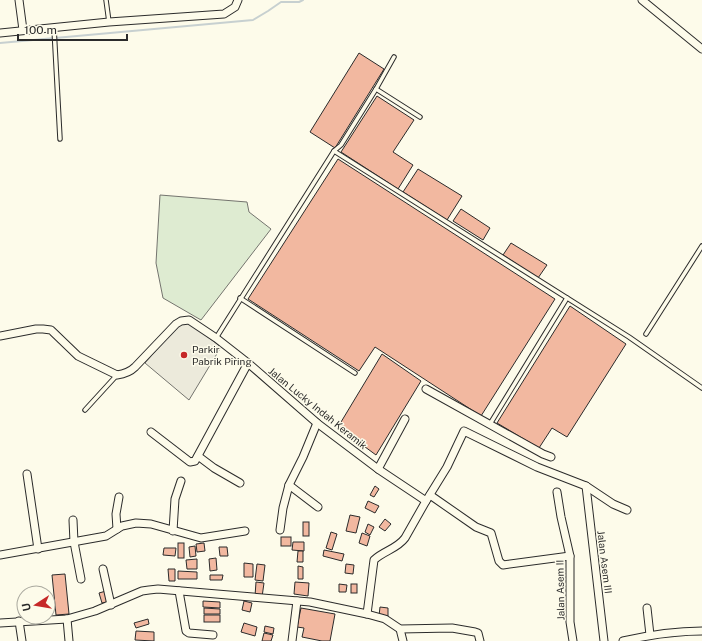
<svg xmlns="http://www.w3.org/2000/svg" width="702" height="641" viewBox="0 0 702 641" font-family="'Public Sans',sans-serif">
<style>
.green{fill:#deebd1;stroke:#74746e}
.parking{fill:#eceadb;stroke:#74746e}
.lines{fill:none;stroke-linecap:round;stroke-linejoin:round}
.stream{stroke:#c7d0d0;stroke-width:2}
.building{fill:#f2b8a0;stroke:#2b2b2b}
.service-casing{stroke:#2b2b2b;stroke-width:5.5}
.minor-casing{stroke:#2b2b2b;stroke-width:9}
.service{stroke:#fdfbea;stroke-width:3.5}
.minor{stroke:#fdfbea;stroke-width:7}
.poi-dot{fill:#c62828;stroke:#fdfbea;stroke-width:1.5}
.labels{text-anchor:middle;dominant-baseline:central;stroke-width:3;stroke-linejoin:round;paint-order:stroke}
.poi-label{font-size:10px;fill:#2b2b2b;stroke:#fdfbea;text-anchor:start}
.street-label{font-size:10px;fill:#2b2b2b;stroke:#fdfbea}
</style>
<rect width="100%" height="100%" fill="#fdfbea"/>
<path class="green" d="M160 195 247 202 249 212 271 229 201 320 163 298 156 263Z"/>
<path class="parking" d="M189 323 221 347 189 400 145 363 176 327 183 324Z"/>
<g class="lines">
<path class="stream" d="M0 43 253 20 268 11 281 2H299L303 0"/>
</g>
<g class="building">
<path d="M359 53 384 69 335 148 310 132Z"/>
<path d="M377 96 414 120 393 152 413 165 398 189 341 152Z"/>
<path d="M338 159 555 299 481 416 375 347 359 371 248 299Z"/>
<path d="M418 169 462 196 447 220 403 192Z"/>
<path d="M461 209 490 228 483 240 453 221Z"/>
<path d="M511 243 547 265 538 278 503 255Z"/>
<path d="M570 306 626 344 567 437 552 428 539 448 497 423Z"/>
<path d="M382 354 421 381 376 455 338 427Z"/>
<path d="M375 486 379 489 374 497 370 495Z"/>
<path d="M368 501 379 506 375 513 365 508Z"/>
<path d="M350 515 360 517 356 533 346 531Z"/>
<path d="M385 519 391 524 385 531 379 527Z"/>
<rect x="303" y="522" width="6" height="14"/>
<path d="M368 524 374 527 370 535 365 532Z"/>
<path d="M331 532 337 534 332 550 326 548Z"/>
<path d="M362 533 370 536 367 546 359 543Z"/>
<rect x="281" y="537" width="10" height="9"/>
<path d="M293 542H304V551L292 550Z"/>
<rect x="178" y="543" width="6" height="15"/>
<path d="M204 543 205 551 197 552 196 544Z"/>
<path d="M195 546 196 556 190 557 189 547Z"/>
<path d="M219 547H227L228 556H220Z"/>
<path d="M164 548H176L175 556 163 555Z"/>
<path d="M324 550 344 554 342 561 323 556Z"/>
<path d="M298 551H303V562H297Z"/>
<path d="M216 558 217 570 210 571 209 559Z"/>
<path d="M197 559V569H187L186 560Z"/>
<path d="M244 563 253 564V577H244Z"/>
<path d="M257 564 265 565 263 581 255 580Z"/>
<path d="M346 564 354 565 353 574 345 573Z"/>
<path d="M298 566 303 567V579H298Z"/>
<path d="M168 569H175V581H169Z"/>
<path d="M178 571 197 572V579H178Z"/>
<path d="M65 574 69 614 56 615 52 575Z"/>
<path d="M210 575H223L222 580H210Z"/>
<path d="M256 582 264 583 262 597 255 596Z"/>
<path d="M295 582 309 583 308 596 294 594Z"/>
<path d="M339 584 347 585 346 592H339Z"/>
<rect x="351" y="584" width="6" height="9"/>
<path d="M106 591 108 602 102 603 99 593Z"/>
<path d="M203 601 220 602V608L203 607Z"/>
<path d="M244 601 252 603 250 612 242 610Z"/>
<path d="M380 607 388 608V616H379Z"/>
<path d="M204 608 220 609V614H204Z"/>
<path d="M301 608 335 614 330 641H322L302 637 304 628 297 627Z"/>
<rect x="204" y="615" width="16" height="7"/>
<path d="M148 619 149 624 136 628 134 623Z"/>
<path d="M244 623 257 627 255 636 241 632Z"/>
<path d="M265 626 274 628 273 634 264 632Z"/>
<path d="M136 631 154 632V641L135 640Z"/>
<path d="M264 633 273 635 271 641H262Z"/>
</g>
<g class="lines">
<g class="service-casing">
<g id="service">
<path d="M106 0 109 22"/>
<path d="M54 28 60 139"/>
<path d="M376 89 420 117"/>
<path d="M334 151 629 337 702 388"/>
<path d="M240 298 355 373"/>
<path d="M646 334 702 246"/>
<path d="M216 338 334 151 341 145 376 89 394 57"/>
<path d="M85 410 117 375"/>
<path d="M490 424 567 298"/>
</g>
</g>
<g class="minor-casing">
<g id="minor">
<path d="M19 0 23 30"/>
<path d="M642 0 702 49"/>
<path d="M0 33 109 22 224 14 235 7 238 0"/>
<path d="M0 336 36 329H43L51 330 78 356 117 375C124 374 130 372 135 367L176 324 181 321 189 320 216 338 248 363 317 423 378 469 426 501"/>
<path d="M426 389 543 454 551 457"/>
<path d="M151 432 190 462 195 461 248 363"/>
<path d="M198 456 214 468 240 483"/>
<path d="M378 469 405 419"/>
<path d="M27 474 38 549"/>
<path d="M289 485 318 507"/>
<path d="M586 486 604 641"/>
<path d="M557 492 561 517 570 556V622L573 641"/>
<path d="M430 495 476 527 491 533 499 561 503 565 570 556"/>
<path d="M73 520 74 542 81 579"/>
<path d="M117 529 116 514 119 497"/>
<path d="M280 530 283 508 289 485 303 457 317 423"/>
<path d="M173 531 175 499 181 481"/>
<path d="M0 555 106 536 122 526 136 523 151 524 201 538 245 531"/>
<path d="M103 569 111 605"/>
<path d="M179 591 186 631 189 633 213 635"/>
<path d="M647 608 650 635"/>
<path d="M367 614 374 560C383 551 397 549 405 538L426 501 447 467 464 431 537 467 586 486 613 504 627 510"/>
<path d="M67 619 69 641"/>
<path d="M19 621 22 641"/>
<path d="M0 623 67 619 95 611 142 591 149 590 158 589 310 602 367 614 385 619 400 629 452 628 475 632 478 633 480 641"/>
<path d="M400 629 403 641"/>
<path d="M292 641 297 601"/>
<path d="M623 641C649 635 675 631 702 631"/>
</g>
</g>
<use href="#service" class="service"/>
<use href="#minor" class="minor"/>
</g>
<circle class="poi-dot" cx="184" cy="355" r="4"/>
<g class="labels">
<g class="poi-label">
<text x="192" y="349">Parkir<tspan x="192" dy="12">Pabrik Piring</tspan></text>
</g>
<g class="street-label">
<text transform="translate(318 408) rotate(39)">Jalan Lucky Indah Keramik</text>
<text transform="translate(605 562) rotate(83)">Jalan Asem III</text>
<text transform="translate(560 590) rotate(-91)">Jalan Asem II</text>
</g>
</g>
<g transform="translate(36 605) rotate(258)"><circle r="19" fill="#fdfbea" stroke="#a9a89e"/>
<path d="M0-3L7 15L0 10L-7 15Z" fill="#c62828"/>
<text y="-6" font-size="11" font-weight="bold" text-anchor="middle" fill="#2b2b2b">U</text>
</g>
<path d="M18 34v6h109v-6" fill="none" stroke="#2b2b2b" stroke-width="2"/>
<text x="24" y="34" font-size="12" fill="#2b2b2b" stroke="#fdfbea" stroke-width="3" paint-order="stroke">100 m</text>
</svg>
